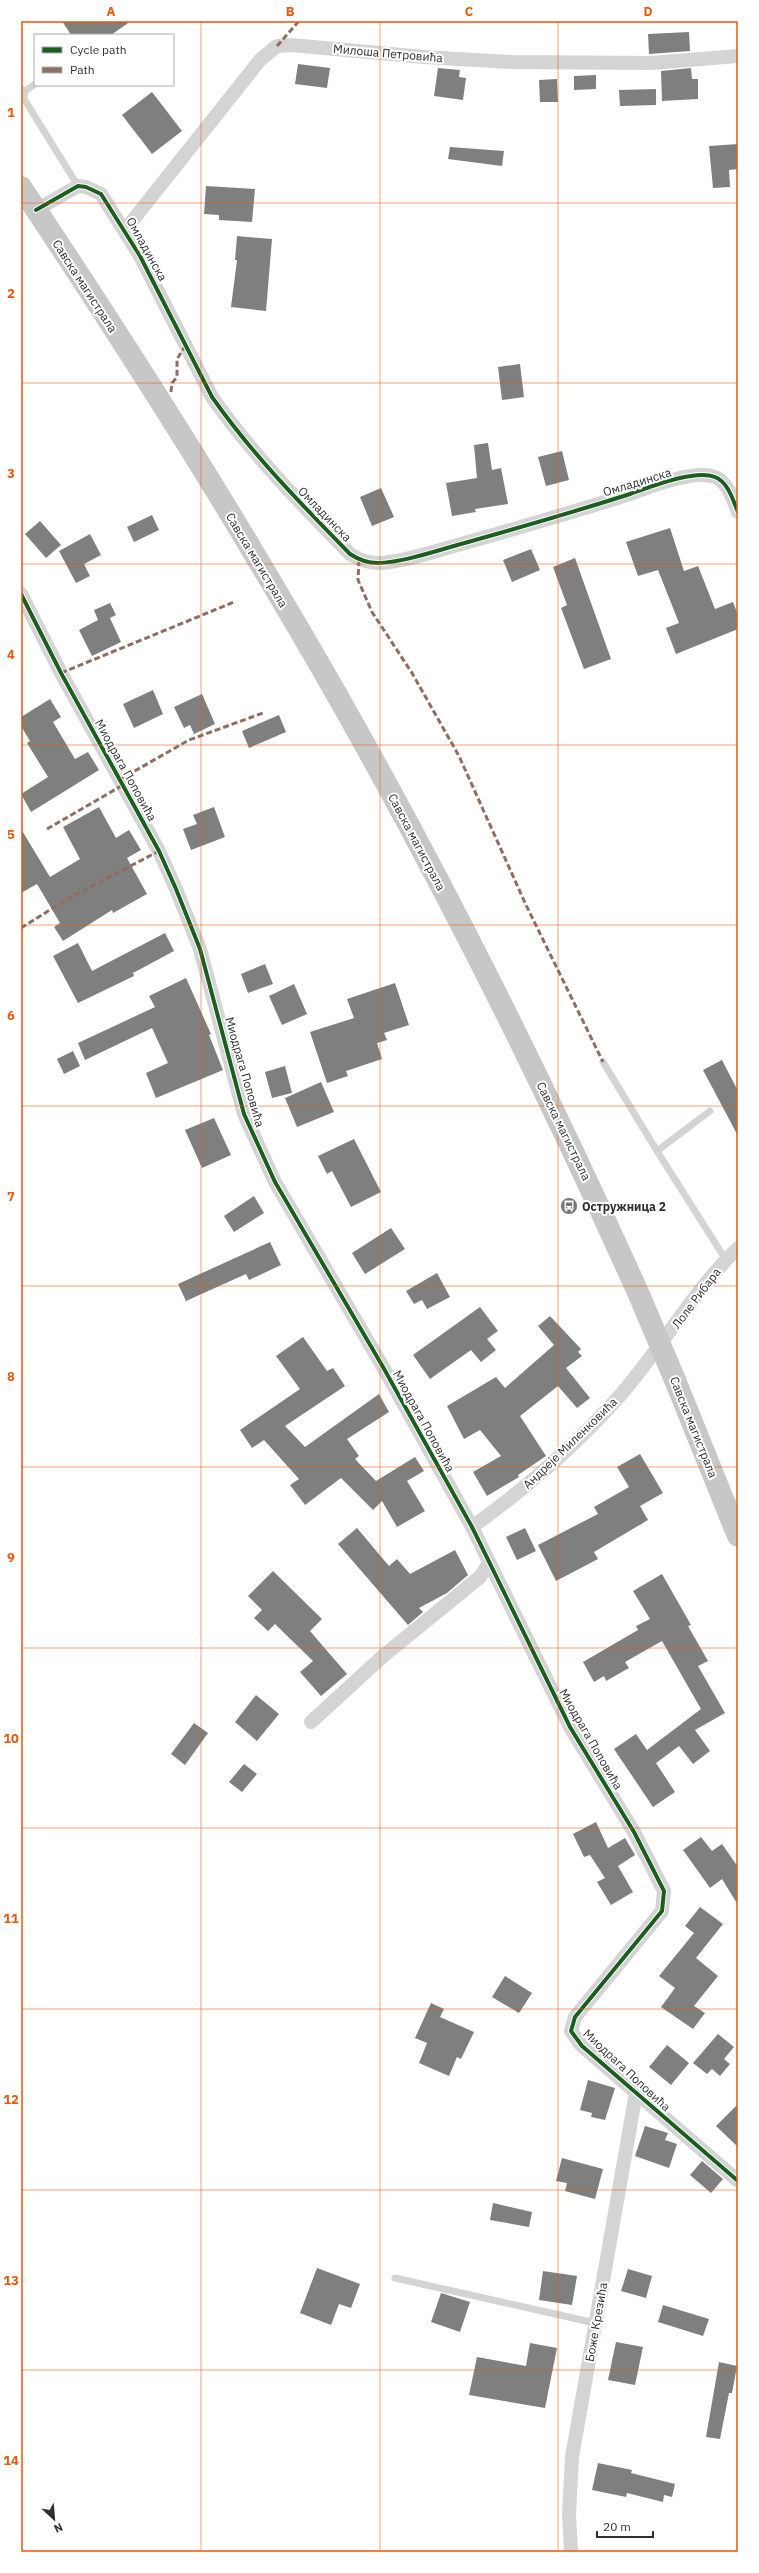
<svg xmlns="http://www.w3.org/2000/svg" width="759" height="2573" viewBox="0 0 759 2573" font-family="'IBM Plex Sans',sans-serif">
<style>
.building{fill:#7f7f7f}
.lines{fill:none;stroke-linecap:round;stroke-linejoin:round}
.lane{stroke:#d4d4d4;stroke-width:7}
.street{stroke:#d4d4d4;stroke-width:14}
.primary{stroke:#c7c7c7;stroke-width:22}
.primary-bridge{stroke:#c7c7c7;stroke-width:22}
.quiet{stroke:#8d6e63;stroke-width:3;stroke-dasharray:6 3;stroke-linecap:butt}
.cycleway-casing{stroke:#fff;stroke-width:6}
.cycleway{stroke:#1b5e20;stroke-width:4}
.grid{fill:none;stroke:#e8590c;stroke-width:1;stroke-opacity:0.55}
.labels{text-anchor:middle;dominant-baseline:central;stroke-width:4;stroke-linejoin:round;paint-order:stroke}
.street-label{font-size:12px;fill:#2f2f2f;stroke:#fff}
.poi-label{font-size:12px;font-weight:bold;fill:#2f2f2f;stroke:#fff;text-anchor:start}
.neatline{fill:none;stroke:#e8590c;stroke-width:1.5}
.grid-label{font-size:13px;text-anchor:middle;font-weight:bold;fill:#e8590c}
</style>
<rect width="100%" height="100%" fill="#fff"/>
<g class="building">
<path d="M62 21H131L111 35H71Z"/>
<path d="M689 32 690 51 649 54 648 34Z"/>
<path d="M298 64 330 68 327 88 295 84Z"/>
<path d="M438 68 460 70 459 77 466 78 463 100 434 96Z"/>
<path d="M691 68 692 79H698V99L662 101 661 71Z"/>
<path d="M596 75V89L574 90V76Z"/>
<path d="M557 79 558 102H540L539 80Z"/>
<path d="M656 89V105L620 106 619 90Z"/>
<path d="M152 92 182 131 152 154 122 115Z"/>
<path d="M738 144V169L729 170 730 187 713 188 709 146Z"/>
<path d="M450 147 504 151 502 166 448 159Z"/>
<path d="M206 186 255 189 252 222 219 220V215L204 214Z"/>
<path d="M237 236 272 239 266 311 231 307 237 260H235Z"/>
<path d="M520 364 524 397 502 400 498 367Z"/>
<path d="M488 443 492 470 501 468 508 504 475 509 476 512 452 516 446 483 477 478 474 445Z"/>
<path d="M562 451 569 480 546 486 538 457Z"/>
<path d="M381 488 394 517 372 526 360 497Z"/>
<path d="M152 515 159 530 134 542 127 527Z"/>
<path d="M40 521 61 545 46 558 25 534Z"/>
<path d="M670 528 684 571 698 566 715 609 733 602 738 615V629L676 654 666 628 679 623 658 570 638 576 626 542Z"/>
<path d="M90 534 101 555 84 564 90 576 76 583 59 551Z"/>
<path d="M531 549 540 570 512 582 503 560Z"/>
<path d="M575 558 611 659 584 669 561 608 567 605 553 567Z"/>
<path d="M110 603 116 615 110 618 121 642 92 656 79 630 98 620 94 610Z"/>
<path d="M153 690 163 714 134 728 123 704Z"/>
<path d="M202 694 215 724 194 734 190 725 184 728 174 707Z"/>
<path d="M50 699 61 717 53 722 75 759 88 752 99 770 31 812 21 794 48 777 27 743 30 741 21 726V717Z"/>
<path d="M279 715 286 732 249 748 242 731Z"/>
<path d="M99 807 116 838 129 830 141 850 127 858 147 894 113 913 112 910 63 941 54 927 60 923 37 884 21 893V829L50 877 80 859 63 827Z"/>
<path d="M214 807 225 837 191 850 183 829 197 824 193 815Z"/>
<path d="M165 933 174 951 133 973 134 976 78 1003 53 956 78 943 92 971Z"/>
<path d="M265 964 273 984 248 993 241 974Z"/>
<path d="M186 978 211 1034 209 1035 223 1070 156 1098 146 1073 168 1063 152 1028 85 1060 78 1043 155 1007 149 996Z"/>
<path d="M395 983 409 1025 384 1033 387 1040 377 1043 382 1059 346 1071 348 1076 327 1083 310 1032 354 1018 347 999Z"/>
<path d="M294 984 307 1014 282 1025 269 996Z"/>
<path d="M73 1051 80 1066 64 1074 57 1059Z"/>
<path d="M722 1060 738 1091V1136L703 1070Z"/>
<path d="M285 1066 292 1093 272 1098 265 1072Z"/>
<path d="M321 1082 334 1112 297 1127 285 1098Z"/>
<path d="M214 1118 231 1155 202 1168 185 1130Z"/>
<path d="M354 1139 381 1192 351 1207 332 1171 327 1174 318 1156Z"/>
<path d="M254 1196 264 1213 234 1232 224 1216Z"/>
<path d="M391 1228 405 1249 365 1274 352 1253Z"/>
<path d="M270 1242 281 1265 249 1280 246 1274 186 1301 178 1284Z"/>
<path d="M437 1273 450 1297 427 1309 422 1300 414 1304 406 1291Z"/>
<path d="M480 1307 498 1331 487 1339 496 1350 481 1362 471 1350 430 1379 413 1355Z"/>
<path d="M550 1316 581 1349 578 1352 582 1356 566 1368 590 1398 577 1408 558 1386 520 1416 546 1456 518 1475 519 1477 487 1496 473 1472 501 1456 480 1430 464 1439 447 1406 496 1377 505 1388 554 1345 538 1326Z"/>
<path d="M303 1337 327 1371 333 1368 345 1386 285 1426 305 1447 379 1394 389 1412 347 1439 359 1456 355 1459 376 1481 415 1457 424 1471 407 1481 425 1511 397 1527 382 1501 373 1510 341 1478 305 1505 290 1485 299 1479 264 1440 252 1448 240 1430 300 1389 276 1356Z"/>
<path d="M640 1454 663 1493 640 1506 648 1520 594 1552 598 1559 556 1581 538 1545 598 1514 594 1507 629 1487 617 1467Z"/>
<path d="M357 1528 389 1566 397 1559 410 1574 455 1550 468 1575 447 1593 419 1608 423 1612 408 1625 338 1544Z"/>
<path d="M525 1528 536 1551 517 1560 506 1537Z"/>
<path d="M273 1571 322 1619 310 1631 347 1674 321 1696 300 1672 313 1661 275 1624 268 1631 254 1618 262 1610 248 1596Z"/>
<path d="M662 1574 691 1625 688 1626 708 1661 698 1666 725 1713 695 1730 710 1751 693 1764 679 1746 656 1763 675 1792 653 1807 614 1749 636 1734 647 1750 701 1709 662 1641 625 1662 629 1668 606 1681 604 1676 594 1682 583 1662 638 1630 636 1626 650 1619 633 1591Z"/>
<path d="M256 1695 279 1714 257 1741 235 1722Z"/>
<path d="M194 1723 208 1733 185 1765 171 1754Z"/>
<path d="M244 1764 257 1774 242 1792 229 1782Z"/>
<path d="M596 1822 608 1848 625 1838 635 1855 618 1866 633 1892 611 1905 597 1882 605 1878 590 1855 584 1857 573 1834Z"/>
<path d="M701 1837 712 1851 722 1844 738 1867V1905L722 1879 710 1888 683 1850Z"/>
<path d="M700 1907 723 1924 696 1958 718 1976 694 2006 705 2013 693 2029 661 2007 675 1988 659 1976 694 1933 685 1926Z"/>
<path d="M505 1976 532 1993 519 2013 492 1997Z"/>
<path d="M431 2003 444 2009 440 2017 474 2032 461 2059 457 2057 449 2076 419 2063 427 2043 415 2038Z"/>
<path d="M718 2034 734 2047 724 2059 730 2064 720 2076 712 2069 707 2074 693 2063Z"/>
<path d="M667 2045 689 2063 671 2085 649 2067Z"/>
<path d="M588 2080 615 2088 605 2120 591 2117 592 2113 580 2110Z"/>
<path d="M738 2104V2147L716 2126Z"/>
<path d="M645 2126 668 2133 665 2140 677 2144 669 2168 635 2156Z"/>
<path d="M562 2158 603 2169 595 2199 565 2191 567 2183 556 2181Z"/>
<path d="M702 2161 723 2179 711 2193 690 2175Z"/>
<path d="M493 2203 532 2212 529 2227 490 2220Z"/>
<path d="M317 2268 360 2284 351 2308 339 2304 331 2325 300 2313Z"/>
<path d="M628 2269 652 2276 646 2298 621 2291Z"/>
<path d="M543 2271 577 2276 572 2305 539 2300Z"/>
<path d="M441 2293 470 2302 460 2332 431 2322Z"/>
<path d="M663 2305 709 2319 703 2336 658 2322Z"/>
<path d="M616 2342 643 2347 635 2385 608 2380Z"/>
<path d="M530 2343 557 2348 545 2408 469 2395 477 2357 526 2366Z"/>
<path d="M719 2362 737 2366 732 2393H729L720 2439 706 2437Z"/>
<path d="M598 2463 632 2470 631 2473 675 2484 672 2497 664 2495 663 2502 627 2493 626 2497 592 2490Z"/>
</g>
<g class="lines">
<g class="lane">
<path d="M35 84 21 94 78 186"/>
<path d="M603 1062 657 1151"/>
<path d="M710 1111 657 1151 726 1260"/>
<path d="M395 2278 595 2323"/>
</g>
<g class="street">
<path d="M21 93V94"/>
<path d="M36 210 78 186 86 187 101 194 140 256 212 397C252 454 301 504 350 554 359 560 367 563 378 563 401 563 439 550 461 544 518 528 574 512 630 494 650 487 695 469 715 477 728 482 733 500 738 512"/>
<path d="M125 230 260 60 277 46 291 45 424 57 511 62 651 63 738 56"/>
<path d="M21 594 61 673 159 851 176 889 200 949 244 1114 275 1182 383 1367 472 1527 570 1727 634 1832 664 1891 662 1911 575 2017 571 2031 582 2046 738 2181"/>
<path d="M472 1527C525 1489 574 1447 617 1399 660 1351 691 1293 738 1248"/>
<path d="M311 1722 382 1657 480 1577 489 1563"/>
<path d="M571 2552 569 2514 572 2457 636 2093"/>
</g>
<g class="primary">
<path d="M21 187C109 319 194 451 274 587 411 816 531 1054 640 1297"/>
<path d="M675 1380 738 1536"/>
</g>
<path class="primary-bridge" d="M640 1297 675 1380"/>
<g class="quiet">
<path d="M277 46 299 21"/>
<path d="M171 392 172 383 177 377V359L186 345"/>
<path d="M359 560 358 580 372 612 412 673 459 756 526 905 603 1062"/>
<path d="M61 673 234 602"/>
<path d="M119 780 189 740 263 713"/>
<path d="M47 829 123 785"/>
<path d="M21 928 66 900 159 851"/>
</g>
<g class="cycleway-casing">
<g id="cycleway">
<path d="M36 210 78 186 86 187 101 194 140 256 212 397C252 454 301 504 350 554 359 560 367 563 378 563 401 563 439 550 461 544 518 528 574 512 630 494 650 487 695 469 715 477 728 482 733 500 738 512"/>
<path d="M21 594 61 673 159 851 176 889 200 949 244 1114 275 1182 383 1367 472 1527 570 1727 634 1832 664 1891 662 1911 575 2017 571 2031 582 2046 738 2181"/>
</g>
</g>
<use href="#cycleway" class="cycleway"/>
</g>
<path class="grid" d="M201 21V2552M380 21V2552M558 21V2552M21 203H738M21 383H738M21 564H738M21 745H738M21 925H738M21 1106H738M21 1286H738M21 1467H738M21 1648H738M21 1828H738M21 2009H738M21 2190H738M21 2370H738"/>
<defs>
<g id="bus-disc" transform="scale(0.9)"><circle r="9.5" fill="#787878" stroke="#fff"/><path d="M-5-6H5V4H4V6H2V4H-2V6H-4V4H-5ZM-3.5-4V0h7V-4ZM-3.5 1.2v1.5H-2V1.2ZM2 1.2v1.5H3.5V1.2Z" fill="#fff"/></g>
</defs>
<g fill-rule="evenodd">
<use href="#bus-disc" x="569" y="1206"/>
</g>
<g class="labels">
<g class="street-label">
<text transform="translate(388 53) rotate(5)">Милоша Петровића</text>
<text transform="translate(147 249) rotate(61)">Омладинска</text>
<text transform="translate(85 286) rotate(57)">Савска магистрала</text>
<text transform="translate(637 482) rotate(-17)">Омладинска</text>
<text transform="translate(325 514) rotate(46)">Омладинска</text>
<text transform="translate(257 560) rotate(59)">Савска магистрала</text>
<text transform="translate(126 770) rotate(61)">Миодрага Поповића</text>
<text transform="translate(417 842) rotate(62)">Савска магистрала</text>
<text transform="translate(245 1072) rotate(74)">Миодрага Поповића</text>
<text transform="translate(564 1131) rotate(64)">Савска магистрала</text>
<text transform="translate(696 1298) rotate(-53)">Лоле Рибара</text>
<text transform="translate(424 1421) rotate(61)">Миодрага Поповића</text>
<text transform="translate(694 1427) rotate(68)">Савска магистрала</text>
<text transform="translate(570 1443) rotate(-44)">Андреје Миленковића</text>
<text transform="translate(591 1739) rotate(60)">Миодрага Поповића</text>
<text transform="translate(627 2070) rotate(43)">Миодрага Поповића</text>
<text transform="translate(596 2322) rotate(-80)">Боже Крезића</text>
</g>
<g class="poi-label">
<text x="582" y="1206">Остружница 2</text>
</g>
</g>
<rect width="759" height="2573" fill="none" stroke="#ffffff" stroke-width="44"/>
<rect x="34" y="34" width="140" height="52" fill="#ffffff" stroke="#acacac"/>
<rect x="42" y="47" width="20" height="6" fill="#1b5e20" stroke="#acacac"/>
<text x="70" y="54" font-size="12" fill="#2f2f2f">Cycle path</text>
<rect x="42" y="67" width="20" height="6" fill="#8d6e63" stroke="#acacac"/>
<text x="70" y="74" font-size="12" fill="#2f2f2f">Path</text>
<g transform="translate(54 2519) rotate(154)" stroke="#ffffff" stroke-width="3" paint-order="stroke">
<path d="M0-3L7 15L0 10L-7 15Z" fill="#2f2f2f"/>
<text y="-6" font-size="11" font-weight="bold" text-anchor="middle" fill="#2f2f2f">N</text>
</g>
<path d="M597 2531v6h56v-6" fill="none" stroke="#2f2f2f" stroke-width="2"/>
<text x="603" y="2531" font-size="12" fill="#2f2f2f" stroke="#ffffff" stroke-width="3" paint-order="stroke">20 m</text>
<rect x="22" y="22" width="715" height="2529" class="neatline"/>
<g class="grid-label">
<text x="111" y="16">A</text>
<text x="290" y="16">B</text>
<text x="469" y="16">C</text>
<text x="648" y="16">D</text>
<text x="11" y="117">1</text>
<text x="11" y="298">2</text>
<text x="11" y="478">3</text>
<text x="11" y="659">4</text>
<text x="11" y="839">5</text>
<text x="11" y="1020">6</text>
<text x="11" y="1201">7</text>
<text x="11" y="1381">8</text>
<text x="11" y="1562">9</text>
<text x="11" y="1743">10</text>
<text x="11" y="1923">11</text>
<text x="11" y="2104">12</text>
<text x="11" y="2285">13</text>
<text x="11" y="2465">14</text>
</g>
</svg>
